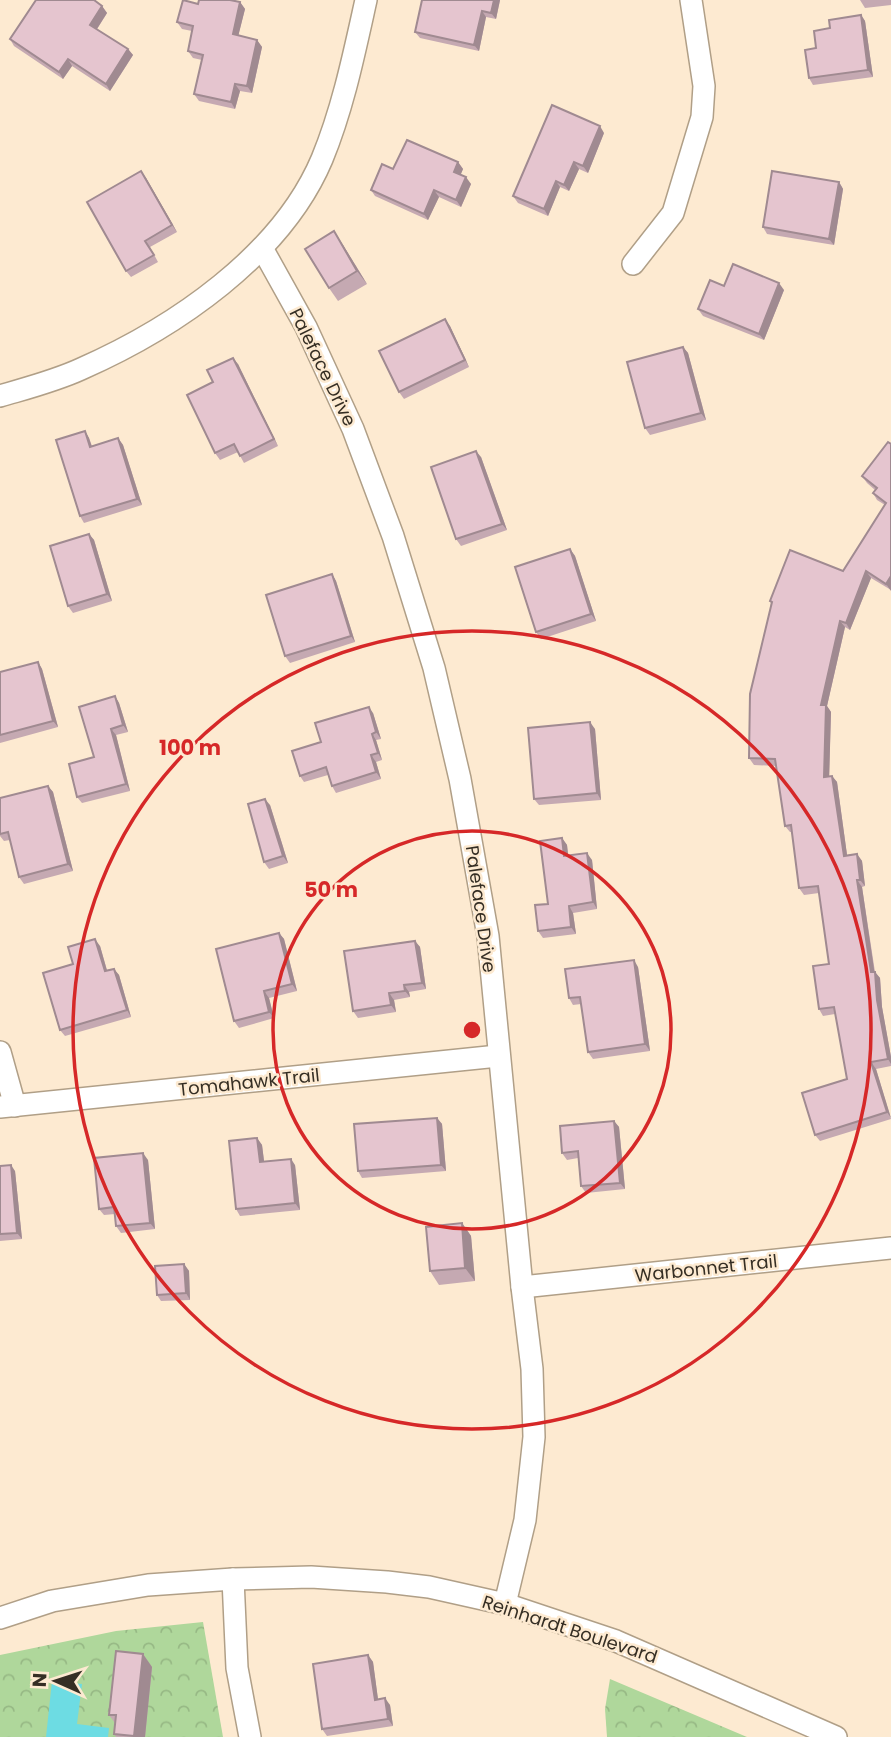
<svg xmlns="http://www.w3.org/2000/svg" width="891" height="1737" viewBox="0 0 891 1737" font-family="Poppins,sans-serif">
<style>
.park{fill:url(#park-crowns)}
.water{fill:#6ddce3}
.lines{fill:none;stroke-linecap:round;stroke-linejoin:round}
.street-casing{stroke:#b09f87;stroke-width:24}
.street{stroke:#fff;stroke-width:21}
.wall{fill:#c5a9b2}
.shaded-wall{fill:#a08a91}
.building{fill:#e5c5cf;stroke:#a08a91;stroke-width:2}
.ring{fill:none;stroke:#d62828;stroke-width:3.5}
.labels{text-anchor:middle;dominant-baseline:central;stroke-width:5;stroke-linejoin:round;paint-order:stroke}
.street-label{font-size:18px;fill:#352e24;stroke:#fdead1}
.centre{fill:#d62828;stroke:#fdead1;stroke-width:3.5}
.ring-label{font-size:21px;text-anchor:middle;font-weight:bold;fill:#d62828;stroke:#fdead1;stroke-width:5;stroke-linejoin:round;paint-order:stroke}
</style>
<defs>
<pattern id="park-crowns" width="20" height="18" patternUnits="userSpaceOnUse" patternTransform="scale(1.75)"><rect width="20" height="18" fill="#afd79b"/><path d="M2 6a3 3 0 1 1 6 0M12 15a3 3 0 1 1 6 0" fill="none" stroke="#97b985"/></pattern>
</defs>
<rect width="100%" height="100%" fill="#fdead1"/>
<g class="park">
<path d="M203 1622 223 1737H0V1655L116 1631Z"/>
<path d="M610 1679 747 1737H607L605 1709Z"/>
</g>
<path class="water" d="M52 1681 82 1684 77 1724 109 1728 108 1737H46Z"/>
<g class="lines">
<g class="street-casing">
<g id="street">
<path d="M262 248 306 327 353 429 393 536 434 668 460 779 488 936 522 1287 532 1369 534 1437 525 1520 505 1604"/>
<path d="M633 264 673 213 702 117 704 86 691 0"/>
<path d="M0 396C27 388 55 381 81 369 174 328 281 256 322 159 343 108 354 54 366 0"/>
<path d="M0 1052 15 1106"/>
<path d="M0 1107 498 1056"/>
<path d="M522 1287 891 1248"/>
<path d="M233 1579 237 1668 250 1737"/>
<path d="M0 1618 52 1601 148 1585 233 1579 311 1577 387 1582 429 1587 505 1604 616 1641 836 1737"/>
</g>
</g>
<use href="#street" class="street"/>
</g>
<g class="wall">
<path d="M500 0 496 19 486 17 479 51 420 38 415 32Z"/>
<path d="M860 0H891V5L865 8Z"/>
<path d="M240 2 245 9 238 36 257 40 262 47 252 93 240 91 235 109 199 101 194 94 202 60 193 58 188 51 192 31 182 29 177 22 198 4Z"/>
<path d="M102 6 107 13 97 29 128 49 133 55 110 91 72 66 63 79 14 46 10 39Z"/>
<path d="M861 15 865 21 873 77 813 85 809 78 816 48 830 28Z"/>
<path d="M604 133 588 173 579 169 569 191 560 187 548 216 518 203 513 196Z"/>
<path d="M458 162 463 169 460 175 471 184 461 207 439 197 428 220 375 196 371 190 393 169Z"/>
<path d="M146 178 177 232 150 247 158 262 131 277 126 271Z"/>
<path d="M839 182 843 189 834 245 767 234 763 227Z"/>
<path d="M343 245 367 284 338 301 329 288Z"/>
<path d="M724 286 784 290 764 340 703 316 698 309Z"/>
<path d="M450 326 469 367 404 399 399 392Z"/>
<path d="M683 347 688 353 706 420 650 435 645 428Z"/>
<path d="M238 364 278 446 244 463 238 452 220 460 215 453 213 382Z"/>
<path d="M85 431 89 438 92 446 118 438 123 445 142 505 84 523 80 516Z"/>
<path d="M888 442 891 590 871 578 850 630 845 627 827 706 831 712 829 776H832L837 782 847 855 857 854 862 861 865 886 862 887 875 972 880 978 882 1007 891 1057V1066L876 1069 891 1119 820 1141 815 1135 847 1079 835 1014 823 1016 819 1009 829 964 819 893 804 895 799 888 792 832H790L785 826 776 766 754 765 749 758 771 603 770 601 843 571 885 505 877 500 873 493 875 490 867 483 862 476Z"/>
<path d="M481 457 507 530 461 546 456 539Z"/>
<path d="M89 534 94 540 112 601 73 613 68 606Z"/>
<path d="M570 549 575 556 596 621 541 639 536 632Z"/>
<path d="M332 574 336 581 355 642 290 663 285 656Z"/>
<path d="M38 662 42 669 58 727 0 743V672Z"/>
<path d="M115 696 119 703 128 732 116 735 130 791 82 803 77 797 94 757Z"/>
<path d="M373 713 381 739 376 740 382 760 376 762 381 779 336 793 332 786 328 775 304 782 300 776 321 742Z"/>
<path d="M595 729 601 800 539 805 534 799Z"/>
<path d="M48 786 53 792 73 871 24 884 19 877 10 840 4 841 0 836V798Z"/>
<path d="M270 805 288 863 269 869 264 862Z"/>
<path d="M562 838 567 845 568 855 592 860 597 909 573 913 576 934 543 938 538 931 548 904Z"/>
<path d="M279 933 284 939 297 991 269 998 274 1018 239 1028 234 1021Z"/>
<path d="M415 941 420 947 426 989 409 992 410 997 394 1000 396 1012 358 1018 353 1011Z"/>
<path d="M100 946 107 970 114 969 119 975 131 1017 65 1036 60 1030 73 964Z"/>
<path d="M638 967 650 1051 593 1059 588 1052 581 1004 573 1005 569 998Z"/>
<path d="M437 1118 442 1124 446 1171 362 1178 358 1171Z"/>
<path d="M614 1121 619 1127 625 1189 586 1193 581 1186 578 1158 567 1160 562 1153Z"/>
<path d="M257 1138 262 1145 264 1161 295 1165 300 1210 240 1216 236 1209Z"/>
<path d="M148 1160 155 1229 121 1233 116 1226 115 1214 104 1215 99 1209Z"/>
<path d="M0 1166 15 1171 22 1239 0 1241Z"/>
<path d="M462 1223 471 1236 475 1281 439 1285 430 1271Z"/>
<path d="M184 1264 189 1271 190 1300 161 1301 157 1295Z"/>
<path d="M143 1654 152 1667 145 1737H116L114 1734 115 1723 109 1715Z"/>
<path d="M368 1655 373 1662 378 1699 390 1705 393 1726 327 1736 322 1729Z"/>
</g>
<g class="shaded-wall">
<path d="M494 0H500L496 19 491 13Z"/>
<path d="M240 2 245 9 237 41 233 34Z"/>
<path d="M102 6 107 13 95 32 90 25Z"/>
<path d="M482 11 486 17 479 51 474 45Z"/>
<path d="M861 15 865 21 873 77 868 70Z"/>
<path d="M257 40 262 47 252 93 247 86Z"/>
<path d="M128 49 133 55 110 91 106 84Z"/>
<path d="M68 59 72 66 63 79 59 72Z"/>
<path d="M235 84 240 91 235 109 231 102Z"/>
<path d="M600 126 604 133 588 173 583 166Z"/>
<path d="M458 162 463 169 459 179 454 172Z"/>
<path d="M574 162 579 169 569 191 564 185Z"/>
<path d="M141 171 146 178 177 232 172 225Z"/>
<path d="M466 177 471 184 461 207 456 200Z"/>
<path d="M556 181 560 187 548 216 544 209Z"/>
<path d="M839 182 843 189 834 245 829 239Z"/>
<path d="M434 190 439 197 428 220 424 214Z"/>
<path d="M334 231 343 245 367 284 357 271Z"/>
<path d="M779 283 784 290 764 340 759 334Z"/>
<path d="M445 319 450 326 469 367 465 360Z"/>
<path d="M683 347 688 353 706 420 701 413Z"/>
<path d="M233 358 238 364 278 446 274 439Z"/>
<path d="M85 431 89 438 94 454 90 447Z"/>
<path d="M118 438 123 445 142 505 137 499Z"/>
<path d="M476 451 481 457 507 530 502 524Z"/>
<path d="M89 534 94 540 112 601 107 594Z"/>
<path d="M570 549 575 556 596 621 591 614Z"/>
<path d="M866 571 871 578 850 630 846 623Z"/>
<path d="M332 574 336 581 355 642 351 636Z"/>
<path d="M891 576V591L886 584Z"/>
<path d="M840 621 845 627 827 706 831 712 829 784 824 777 821 705Z"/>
<path d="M38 662 42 669 58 727 53 721Z"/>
<path d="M115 696 119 703 128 732 123 725Z"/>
<path d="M369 707 373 713 381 739 376 732Z"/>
<path d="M590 722 595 729 601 800 597 793Z"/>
<path d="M111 729 116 735 130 791 126 784Z"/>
<path d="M372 734 376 740 382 760 378 753Z"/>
<path d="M371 755 376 762 381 779 376 772Z"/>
<path d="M832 776 837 782 848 862 844 856Z"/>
<path d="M48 786 53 792 73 871 68 864Z"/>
<path d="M265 799 270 805 288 863 283 856Z"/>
<path d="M562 838 567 845 569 863 564 856Z"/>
<path d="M587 853 592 860 597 909 593 902Z"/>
<path d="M857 854 862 861 865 886 860 880Z"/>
<path d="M857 880 862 887 875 976V972L880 978 882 1007 891 1057V1064L888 1059 871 972Z"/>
<path d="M569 906 573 913 576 934 571 927Z"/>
<path d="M279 933 284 939 297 991 292 984Z"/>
<path d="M95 939 100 946 109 978 105 971Z"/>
<path d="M415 941 420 947 426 989 422 983Z"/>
<path d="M634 960 638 967 650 1051 645 1044Z"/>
<path d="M114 969 119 975 131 1017 127 1010Z"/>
<path d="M404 985 409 992 410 997 405 991Z"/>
<path d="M264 991 269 998 274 1018 269 1012Z"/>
<path d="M389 993 394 1000 396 1012 391 1005Z"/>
<path d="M871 1062 876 1069 891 1118 887 1112Z"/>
<path d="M437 1118 442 1124 446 1171 441 1165Z"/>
<path d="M614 1121 619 1127 625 1189 620 1183Z"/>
<path d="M257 1138 262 1145 265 1169 260 1162Z"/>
<path d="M143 1153 148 1160 155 1229 150 1223Z"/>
<path d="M291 1159 295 1165 300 1210 295 1203Z"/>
<path d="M11 1165 15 1171 22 1239 17 1233Z"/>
<path d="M462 1223 471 1236 475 1281 465 1268Z"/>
<path d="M184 1264 189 1271 190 1300 186 1293Z"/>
<path d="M143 1654 152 1667 145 1737H135L134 1736Z"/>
<path d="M368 1655 373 1662 379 1707 375 1700Z"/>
<path d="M385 1698 390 1705 393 1726 388 1719Z"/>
</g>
<g class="building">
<path d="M36 0H94L102 6 90 25 128 49 106 84 68 59 59 72 10 39Z"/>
<path d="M183 0 198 4 199 0H230L240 2 233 34 257 40 247 86 235 84 231 102 194 94 203 55 188 51 193 26 177 22Z"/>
<path d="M422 0H494L491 13 482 11 474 45 415 32Z"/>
<path d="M861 15 868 70 809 78 805 50 816 48 814 31 830 28 829 20Z"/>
<path d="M552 105 600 126 583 166 574 162 564 185 556 181 544 209 513 196Z"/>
<path d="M407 140 458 162 454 172 466 177 456 200 434 190 424 214 371 190 382 164 393 169Z"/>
<path d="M141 171 172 225 145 241 154 255 126 271 87 202Z"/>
<path d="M772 171 839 182 829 239 763 227Z"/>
<path d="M334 231 357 271 329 288 305 249Z"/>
<path d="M733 264 779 283 759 334 698 309 710 280 724 286Z"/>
<path d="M445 319 465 360 399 392 379 351Z"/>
<path d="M683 347 701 413 645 428 627 362Z"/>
<path d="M233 358 274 439 240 456 234 444 215 453 187 395 213 382 207 370Z"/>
<path d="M85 431 90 447 118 438 137 499 80 516 56 440Z"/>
<path d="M888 442 891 444V576L886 584 866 571 846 623 840 621 821 705H826L824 777 832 776 844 856 857 854 860 880H857L871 972H875L877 1000 888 1059 871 1062 887 1112 815 1135 802 1093 847 1079 834 1007 819 1009 813 966 829 964 818 886 799 888 791 825 785 826 775 759 749 758 750 694 772 602 770 601 790 550 843 571 886 503 873 493 877 488 862 476Z"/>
<path d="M476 451 502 524 456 539 431 467Z"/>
<path d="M89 534 107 594 68 606 50 546Z"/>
<path d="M570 549 591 614 536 632 515 567Z"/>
<path d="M332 574 351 636 285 656 266 595Z"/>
<path d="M38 662 53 721 0 735V672Z"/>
<path d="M115 696 123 725 111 729 126 784 77 797 69 764 94 757 79 707Z"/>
<path d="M369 707 376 732 372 734 378 753 371 755 376 772 332 786 326 767 300 776 292 751 321 742 315 723Z"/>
<path d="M590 722 597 793 534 799 528 728Z"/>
<path d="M48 786 68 864 19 877 8 832 0 834V798Z"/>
<path d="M265 799 283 856 264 862 248 804Z"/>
<path d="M562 838 564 856 587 853 593 902 569 906 571 927 538 931 535 905 548 904 540 841Z"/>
<path d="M279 933 292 984 264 991 269 1012 234 1021 216 949Z"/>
<path d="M95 939 105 971 114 969 127 1010 60 1030 43 973 73 964 68 947Z"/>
<path d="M415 941 422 983 404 985 405 991 389 993 391 1005 353 1011 344 951Z"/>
<path d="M634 960 645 1044 588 1052 580 997 569 998 565 969Z"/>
<path d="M437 1118 441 1165 358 1171 354 1124Z"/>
<path d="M614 1121 620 1183 581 1186 578 1151 562 1153 560 1126Z"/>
<path d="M257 1138 260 1162 291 1159 295 1203 236 1209 229 1141Z"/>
<path d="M143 1153 150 1223 116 1226 114 1207 99 1209 94 1158Z"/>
<path d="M11 1165 17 1233 0 1234V1166Z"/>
<path d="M462 1223 465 1268 430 1271 426 1227Z"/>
<path d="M184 1264 186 1293 157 1295 155 1266Z"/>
<path d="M116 1651 143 1654 134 1736 114 1734 116 1715H109Z"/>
<path d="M368 1655 375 1700 385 1698 388 1719 322 1729 313 1664Z"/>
</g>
<g class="ring">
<circle cx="472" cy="1030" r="199"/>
<circle cx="472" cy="1030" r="399"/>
</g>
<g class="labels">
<g class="street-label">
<text transform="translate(323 367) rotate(64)">Paleface Drive</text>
<text transform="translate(481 909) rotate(82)">Paleface Drive</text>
<text transform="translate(249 1082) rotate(-6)">Tomahawk Trail</text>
<text transform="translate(706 1268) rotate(-6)">Warbonnet Trail</text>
<text transform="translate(570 1629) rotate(18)">Reinhardt Boulevard</text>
</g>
</g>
<circle cx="472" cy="1030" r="10" class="centre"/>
<g class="ring-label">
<text x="190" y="755">100 m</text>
<text x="331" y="897">50 m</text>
</g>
<g transform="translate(56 1681) rotate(273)" stroke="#fdead1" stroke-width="5" paint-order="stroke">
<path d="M0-5L12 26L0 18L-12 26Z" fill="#352e24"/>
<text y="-10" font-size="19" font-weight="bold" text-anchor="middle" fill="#352e24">N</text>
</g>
</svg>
